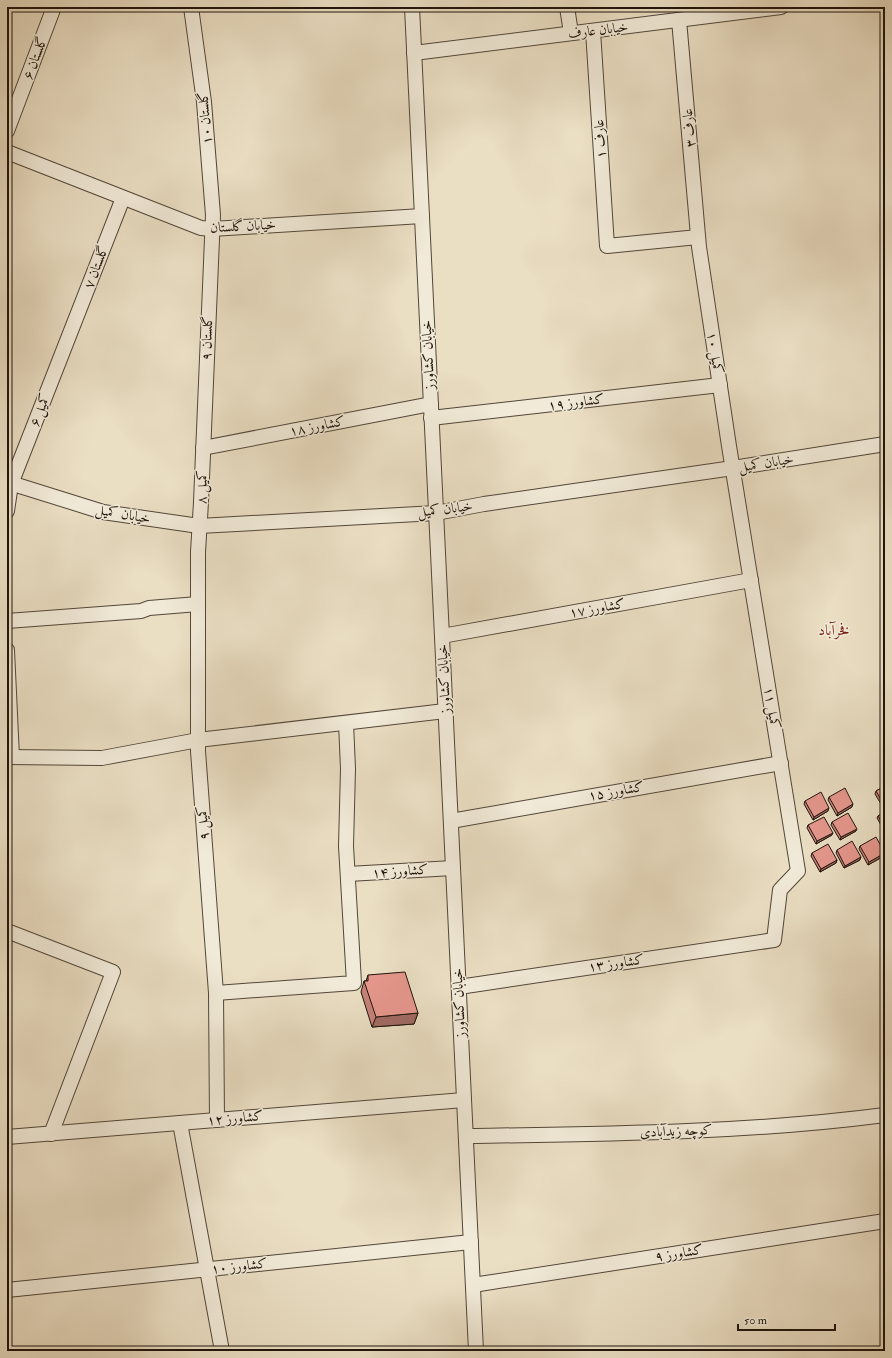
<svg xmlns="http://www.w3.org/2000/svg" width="892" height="1358" viewBox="0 0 892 1358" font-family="'IM FELL Double Pica',Amiri,serif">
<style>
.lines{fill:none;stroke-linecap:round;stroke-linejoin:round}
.minor-casing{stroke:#52463a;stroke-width:16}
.minor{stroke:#f1ead8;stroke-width:14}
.wall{fill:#c68279;stroke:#1f140c}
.shaded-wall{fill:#a16a63;stroke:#1f140c}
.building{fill:#e6978d;stroke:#1f140c}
.labels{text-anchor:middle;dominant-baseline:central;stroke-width:3;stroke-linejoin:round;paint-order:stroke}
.street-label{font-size:14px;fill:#1f140c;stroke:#f1ead8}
.neighbourhood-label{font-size:15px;fill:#7a1f14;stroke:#f1ead8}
</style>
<rect width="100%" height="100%" fill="#eadec3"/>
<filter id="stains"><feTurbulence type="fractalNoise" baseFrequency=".005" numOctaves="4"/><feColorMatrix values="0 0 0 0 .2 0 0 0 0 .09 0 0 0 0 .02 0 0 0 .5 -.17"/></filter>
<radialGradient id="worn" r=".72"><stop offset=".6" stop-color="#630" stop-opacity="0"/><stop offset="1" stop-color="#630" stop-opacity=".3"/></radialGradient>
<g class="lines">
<g class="minor-casing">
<g id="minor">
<path d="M191 7 204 102 213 215 201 502 198 552V751L216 993 217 1120"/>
<path d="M412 7 476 1351"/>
<path d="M567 7 571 33"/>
<path d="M593 31 607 246 698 237"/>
<path d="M414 53 781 7"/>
<path d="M7 131 54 7"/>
<path d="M7 152 201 228 212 229 422 216"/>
<path d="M431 418 720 385"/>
<path d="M203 448 431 404"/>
<path d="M7 482 103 512 199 526 436 513 484 504 733 468 885 444"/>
<path d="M7 511 11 484 123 198"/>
<path d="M7 621 141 611 149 608 198 604"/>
<path d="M442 636 751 580"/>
<path d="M7 650 12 757"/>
<path d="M7 757 102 758 198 740 445 711"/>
<path d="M451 821 781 763"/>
<path d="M348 874 453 868"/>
<path d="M7 931 113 972 51 1134"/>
<path d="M459 987 774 940 780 890 798 871 729 446 699 247 679 20"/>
<path d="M216 993 354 983 346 846 348 769 346 723"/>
<path d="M180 1123 222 1351"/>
<path d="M466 1136C606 1134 746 1133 885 1115"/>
<path d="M7 1137 464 1100"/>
<path d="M473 1285 885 1221"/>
<path d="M7 1290 471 1242"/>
</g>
</g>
<use href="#minor" class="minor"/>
</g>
<g class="wall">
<path d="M885 786V809H884L875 794 876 791Z"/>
<path d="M829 797 852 807 837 816 828 800Z"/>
<path d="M805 801 828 811 813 820 804 804Z"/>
<path d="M885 812V832L877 818 878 816Z"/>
<path d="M832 822 856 831 840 840 831 825Z"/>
<path d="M808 825 832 835 816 844 807 828Z"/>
<path d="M860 846 885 853 884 856 868 865 859 849Z"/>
<path d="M837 850 860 860 844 868 836 853Z"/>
<path d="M812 853 837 860 836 863 820 872 811 856Z"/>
<path d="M368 975 418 1013 414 1024 372 1027 361 992 364 981H366Z"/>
</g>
<g class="shaded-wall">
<path d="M853 804 852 807 837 816 838 813Z"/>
<path d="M829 808 828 811 813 820 814 817Z"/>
<path d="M857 829 856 831 840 840 841 837Z"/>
<path d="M833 833 832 835 816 844 817 841Z"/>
<path d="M885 853 884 856 868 865 869 862Z"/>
<path d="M861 857 860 860 844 868 845 866Z"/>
<path d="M837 860 836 863 820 872 821 869Z"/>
<path d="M418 1013 414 1024 372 1027 376 1017Z"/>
</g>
<g class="building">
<path d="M885 786V807L876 791Z"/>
<path d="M845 788 853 804 838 813 829 797Z"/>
<path d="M821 792 829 808 814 817 805 801Z"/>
<path d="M885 812V828L878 816Z"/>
<path d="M848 813 857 829 841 837 832 822Z"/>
<path d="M824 817 833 833 817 841 808 825Z"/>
<path d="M876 837 885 853 869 862 860 846Z"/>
<path d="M852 841 861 857 845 866 837 850Z"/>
<path d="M828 844 837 860 821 869 812 853Z"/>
<path d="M405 972 418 1013 376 1017 364 981H368V975Z"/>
</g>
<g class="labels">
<g class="street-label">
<text transform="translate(598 30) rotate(-7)">خیابان عارف</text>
<text transform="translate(35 58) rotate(-69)">گلستان ۶</text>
<text transform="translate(205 118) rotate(-95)">گلستان ۱۰</text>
<text transform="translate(689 128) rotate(-95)">عارف ۳</text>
<text transform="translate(600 139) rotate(-94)">عارف ۱</text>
<text transform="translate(243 226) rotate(-3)">خیابان گلستان</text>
<text transform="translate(96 267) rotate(-69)">گلستان ۷</text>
<text transform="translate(207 338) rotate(-88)">گلستان ۹</text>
<text transform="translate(715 353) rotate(81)">کمیل ۱۰</text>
<text transform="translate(428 355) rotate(-93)">خیابان کشاورز</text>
<text transform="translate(576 402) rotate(-7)">کشاورز ۱۹</text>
<text transform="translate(40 410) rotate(-69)">کمیل ۶</text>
<text transform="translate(317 426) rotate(-11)">کشاورز ۱۸</text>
<text transform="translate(766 463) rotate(-9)">خیابان کمیل</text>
<text transform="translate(202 487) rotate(-88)">کمیل ۸</text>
<text transform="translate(445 509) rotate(-7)">خیابان کمیل</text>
<text transform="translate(123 514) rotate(10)">خیابان کمیل</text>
<text transform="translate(597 608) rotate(-10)">کشاورز ۱۷</text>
<text transform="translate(444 679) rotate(-93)">خیابان کشاورز</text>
<text transform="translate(772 708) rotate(81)">کمیل ۱۱</text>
<text transform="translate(616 791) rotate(-10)">کشاورز ۱۵</text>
<text transform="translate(203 823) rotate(-94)">کمیل ۹</text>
<text transform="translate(400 871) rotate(-4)">کشاورز ۱۴</text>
<text transform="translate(616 963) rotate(-8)">کشاورز ۱۳</text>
<text transform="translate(459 1003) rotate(-93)">خیابان کشاورز</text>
<text transform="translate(235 1118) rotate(-5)">کشاورز ۱۲</text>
<text transform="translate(676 1131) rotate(-2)">کوچه زیدآبادی</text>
<text transform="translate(679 1253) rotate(-9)">کشاورز ۹</text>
<text transform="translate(239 1266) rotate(-6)">کشاورز ۱۰</text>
</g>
<g class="neighbourhood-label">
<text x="834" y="630">فخرآباد</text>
</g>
</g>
<rect width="892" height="1358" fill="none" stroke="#eadec3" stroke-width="24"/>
<rect x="8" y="8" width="876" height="1342" fill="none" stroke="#1f140c" stroke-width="2"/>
<rect x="12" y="12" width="868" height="1334" fill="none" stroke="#1f140c"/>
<path d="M738 1324v6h97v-6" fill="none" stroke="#1f140c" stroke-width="2"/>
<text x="744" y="1324" font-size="12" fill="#1f140c" stroke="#f1ead8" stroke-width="3" paint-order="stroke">50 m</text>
<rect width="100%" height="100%" filter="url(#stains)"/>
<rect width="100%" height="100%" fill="url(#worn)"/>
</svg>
